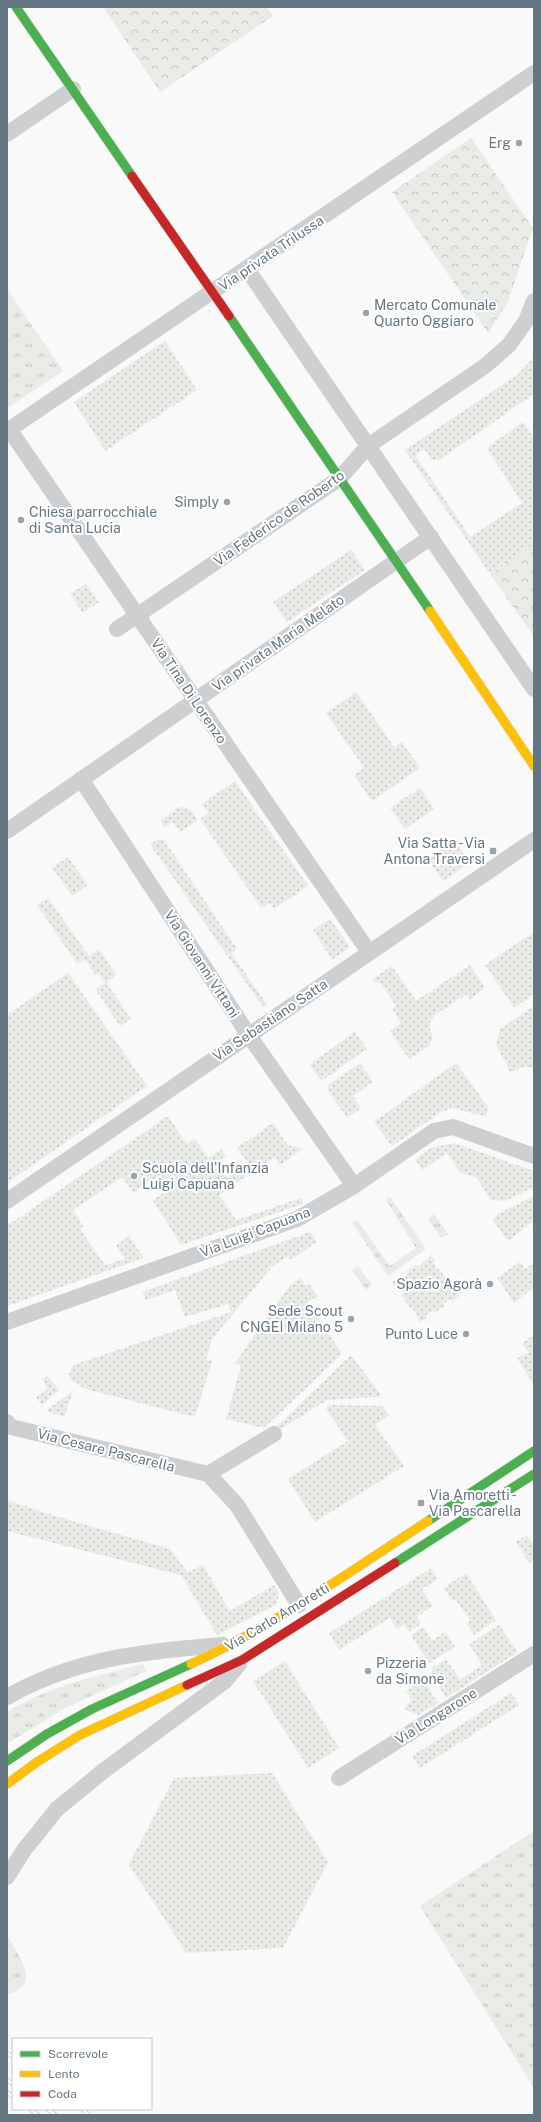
<svg xmlns="http://www.w3.org/2000/svg" width="541" height="2122" viewBox="0 0 541 2122" font-family="'Public Sans',sans-serif">
<style>
.grass{fill:url(#grass-tufts)}
.forest{fill:url(#forest-crowns)}
.garden{fill:url(#garden-dots)}
.lines{fill:none;stroke-linecap:round;stroke-linejoin:round}
.fast-casing{stroke:#d5d6d7;stroke-width:10}
.slow-casing{stroke:#d5d6d7;stroke-width:10}
.jam-casing{stroke:#d5d6d7;stroke-width:10}
.street{stroke:#cecfd0;stroke-width:16}
.fast{stroke:#4caf50;stroke-width:9}
.slow{stroke:#ffc107;stroke-width:9}
.jam{stroke:#c62828;stroke-width:9}
.rail-casing{stroke:#c3c5c6;stroke-width:4.5}
.rail{stroke:#fff;stroke-width:3;stroke-dasharray:9;stroke-linecap:butt}
.poi-dot{fill:#99a4ac;stroke:#fff;stroke-width:1.5}
.labels{text-anchor:middle;dominant-baseline:central;stroke-width:4;stroke-linejoin:round;paint-order:stroke}
.poi-label{font-size:14px;fill:#657683;stroke:#fff;text-anchor:end}
.street-label{font-size:14px;fill:#657683;stroke:#fff}
</style>
<defs>
<pattern id="grass-tufts" width="24" height="20" patternUnits="userSpaceOnUse"><rect width="24" height="20" fill="#e8ebe6"/><path d="M3 7l-1-3M5 7V3M7 7l1-3M15 17l-1-3M17 17v-4M19 17l1-3" fill="none" stroke="#c0c3c0"/></pattern>
<pattern id="forest-crowns" width="20" height="18" patternUnits="userSpaceOnUse"><rect width="20" height="18" fill="#e8ebe6"/><path d="M2 6a3 3 0 1 1 6 0M12 15a3 3 0 1 1 6 0" fill="none" stroke="#c0c3c0"/></pattern>
<pattern id="garden-dots" width="8" height="8" patternUnits="userSpaceOnUse"><rect width="8" height="8" fill="#e8ebe6"/><path d="M2 2h.1M6 6h.1" fill="none" stroke="#c0c3c0" stroke-width="1.8" stroke-linecap="round"/></pattern>
</defs>
<rect width="100%" height="100%" fill="#f9f9f9"/>
<g class="grass">
<path d="M7 289 63 371 7 408Z"/>
<path d="M390 1197 426 1249 388 1276 352 1223 357 1220 390 1266 416 1248 386 1200Z"/>
<path d="M434 1214 448 1234 441 1238 428 1219Z"/>
<path d="M358 1266 372 1285 366 1290 352 1270Z"/>
<path d="M143 1664 146 1671 65 1708 7 1744V1712C49 1686 96 1676 143 1664Z"/>
<path d="M534 1831V2088L420 1906Z"/>
<path d="M7 1935C17 1952 43 1987 8 1994Z"/>
</g>
<g class="forest">
<path d="M103 7H267L273 16 160 92Z"/>
<path d="M471 138 533 228 508 302 488 333 392 192Z"/>
<path d="M534 544V637L490 574Z"/>
</g>
<g class="garden">
<path d="M165 341 197 390 105 451 74 402Z"/>
<path d="M534 357V394L439 460H432L424 449 415 455 470 537 522 503 487 448 523 422 534 438V544L490 574 405 450 517 375Z"/>
<path d="M351 550 365 570 287 622 273 602Z"/>
<path d="M86 584 99 602 83 613 70 594Z"/>
<path d="M356 692 394 747 402 742 420 768 372 801 354 775 364 768 326 713Z"/>
<path d="M235 781 308 886 274 909 270 903 261 908 200 819 209 813 201 804Z"/>
<path d="M420 788 434 809 405 829 390 808Z"/>
<path d="M180 807C190 807 193 813 198 820L180 832 173 822 164 828 161 820Z"/>
<path d="M160 839 164 840 237 949 232 954 267 1005 263 1007 150 844Z"/>
<path d="M455 841 470 863 443 881 428 859Z"/>
<path d="M68 857 88 885 72 896 52 868Z"/>
<path d="M48 898 89 956 99 949 116 975 107 983 131 1019 120 1026 95 989 105 983 98 973 95 975 85 960 77 964 37 905Z"/>
<path d="M330 919 350 947 332 960 313 930Z"/>
<path d="M534 932V994L514 1008 485 965Z"/>
<path d="M470 965 485 988 470 999 467 994 435 1015 430 1022V1031L433 1037 429 1046 409 1059 390 1031 401 1023 392 1009 396 1006 381 984 371 980 392 966 416 1001Z"/>
<path d="M68 973 147 1086 7 1183V1015Z"/>
<path d="M534 1006V1067H522L511 1073 496 1045 500 1029Z"/>
<path d="M355 1032 367 1049 321 1081 310 1064Z"/>
<path d="M360 1063 373 1082 353 1096 361 1108 347 1118 328 1090V1085Z"/>
<path d="M456 1063 488 1107 486 1117 453 1108 441 1112 392 1146 374 1122Z"/>
<path d="M168 1116 187 1144 195 1139 208 1158 222 1149 226 1156 217 1162 227 1178 242 1169 246 1176 219 1195 236 1220 301 1198 303 1204 181 1245 153 1200 167 1190 157 1177 133 1193 122 1177 73 1210 83 1226 80 1229 105 1265 125 1259 116 1245 129 1236 144 1258 7 1306V1226Z"/>
<path d="M273 1123 288 1146H294L303 1149 280 1165 274 1157 253 1171 238 1149V1147Z"/>
<path d="M454 1143 534 1171V1187L506 1201 491 1200 477 1178 460 1172 447 1153 423 1170 415 1160 431 1148Z"/>
<path d="M534 1196V1221L508 1241 493 1220 498 1214Z"/>
<path d="M310 1232 317 1242 291 1260 288 1256 272 1267 212 1339 206 1360 212 1361 195 1417 86 1389 71 1380 69 1375 73 1365 231 1312 228 1304 185 1317 175 1290 146 1300 142 1292Z"/>
<path d="M431 1255 435 1261 433 1263 437 1270 439 1269 449 1283 447 1284 452 1291 455 1290 459 1296 452 1301 450 1299 443 1304 445 1306 434 1313 433 1311 426 1315 427 1318 420 1322 413 1308 411 1309 401 1295 403 1294 399 1287 396 1288 392 1282 399 1277 401 1279 408 1274 406 1272 416 1265 418 1267Z"/>
<path d="M520 1262 525 1269 534 1263V1287L514 1303 497 1278Z"/>
<path d="M301 1278 306 1286 309 1284 318 1296 308 1302 342 1354 264 1428 226 1419 241 1366 235 1363 290 1285Z"/>
<path d="M534 1335V1385L517 1358 529 1353 522 1343Z"/>
<path d="M351 1355 381 1395 378 1397 327 1400 275 1433 272 1431Z"/>
<path d="M47 1376 59 1390 42 1405 36 1397 48 1389 42 1379Z"/>
<path d="M73 1391 64 1417 46 1411Z"/>
<path d="M329 1405 382 1406 389 1415 375 1425 404 1466 315 1522 288 1479 348 1441 326 1408Z"/>
<path d="M7 1500 55 1516 170 1549 187 1572 203 1565 230 1611 274 1585 279 1593 277 1604 217 1635 181 1575 7 1531Z"/>
<path d="M527 1535 534 1546V1560L529 1563 516 1542Z"/>
<path d="M431 1568 438 1579 422 1589 432 1606 417 1617 421 1624 409 1632 404 1624 397 1629 390 1618 339 1650 329 1633Z"/>
<path d="M466 1573 496 1620 474 1635 467 1624 470 1621 456 1600 453 1601 444 1588Z"/>
<path d="M499 1625 518 1652 446 1698 432 1675V1668L446 1659 460 1680 482 1665 469 1644Z"/>
<path d="M423 1627 432 1641 445 1632 455 1647 429 1663 411 1635Z"/>
<path d="M285 1661 339 1748 308 1768 253 1681Z"/>
<path d="M423 1680 438 1703 419 1715 404 1709 412 1700 406 1691Z"/>
<path d="M511 1693 519 1705 420 1768 412 1756Z"/>
<path d="M272 1773 328 1862 283 1948 186 1953 129 1864 174 1778Z"/>
</g>
<g class="lines">
<g class="fast-casing">
<g id="fast">
<path d="M16 7 132 176"/>
<path d="M229 316 430 611"/>
<path d="M428 1521 534 1451"/>
<path d="M395 1563 534 1474"/>
<path d="M7 1761 47 1734 92 1709 191 1664"/>
</g>
</g>
<g class="slow-casing">
<g id="slow">
<path d="M430 611 534 766"/>
<path d="M191 1664C275 1625 351 1571 428 1521"/>
<path d="M7 1784 37 1762 80 1735 187 1685"/>
</g>
</g>
<g class="jam-casing">
<g id="jam">
<path d="M132 176 229 316"/>
<path d="M187 1685 242 1660 395 1563"/>
</g>
</g>
<g class="street">
<path d="M7 134 73 89"/>
<path d="M247 269 534 689"/>
<path d="M9 429 369 952"/>
<path d="M7 431 534 73"/>
<path d="M117 629 340 478 368 446 485 366 509 345 526 321 534 301"/>
<path d="M81 779 248 1034 354 1186"/>
<path d="M7 831 431 537"/>
<path d="M7 1201 534 840"/>
<path d="M7 1322 297 1219 354 1186 434 1131 453 1127 534 1156"/>
<path d="M7 1422 11 1427 208 1474 237 1505 299 1605"/>
<path d="M208 1474 274 1434"/>
<path d="M7 1697C75 1658 146 1651 223 1645"/>
<path d="M339 1778 534 1654"/>
<path d="M7 1877 24 1850 57 1809 102 1772 225 1681 239 1664"/>
</g>
<use href="#fast" class="fast"/>
<use href="#slow" class="slow"/>
<use href="#jam" class="jam"/>
<g class="rail-casing">
<g id="rail">
<path d="M7 2053 13 2057"/>
<path d="M7 2080 13 2084"/>
<path d="M7 2092 13 2097"/>
<path d="M30 2109 38 2115"/>
<path d="M47 2109 56 2115"/>
<path d="M82 2109 89 2115"/>
</g>
</g>
<use href="#rail" class="rail"/>
</g>
<g class="poi-dot">
<circle cx="519" cy="143" r="4"/>
<circle cx="366" cy="313" r="4"/>
<circle cx="227" cy="502" r="4"/>
<circle cx="21" cy="520" r="4"/>
<rect x="489" y="847" width="8" height="8" rx="2"/>
<circle cx="134" cy="1176" r="4"/>
<circle cx="490" cy="1284" r="4"/>
<circle cx="351" cy="1319" r="4"/>
<circle cx="466" cy="1334" r="4"/>
<rect x="417" y="1499" width="8" height="8" rx="2"/>
<circle cx="368" cy="1671" r="4"/>
</g>
<g class="labels">
<g class="poi-label">
<text x="511" y="143">Erg</text>
<text x="374" y="305" text-anchor="start">Mercato Comunale<tspan x="374" dy="16">Quarto Oggiaro</tspan></text>
<text x="219" y="502">Simply</text>
<text x="29" y="512" text-anchor="start">Chiesa parrocchiale<tspan x="29" dy="16">di Santa Lucia</tspan></text>
<text x="485" y="843">Via Satta - Via<tspan x="485" dy="16">Antona Traversi</tspan></text>
<text x="142" y="1168" text-anchor="start">Scuola dell'Infanzia<tspan x="142" dy="16">Luigi Capuana</tspan></text>
<text x="482" y="1284">Spazio Agorà</text>
<text x="343" y="1311">Sede Scout<tspan x="343" dy="16">CNGEI Milano 5</tspan></text>
<text x="458" y="1334">Punto Luce</text>
<text x="429" y="1495" text-anchor="start">Via Amoretti -<tspan x="429" dy="16">Via Pascarella</tspan></text>
<text x="376" y="1663" text-anchor="start">Pizzeria<tspan x="376" dy="16">da Simone</tspan></text>
</g>
<g class="street-label">
<text transform="translate(271 253) rotate(-34)">Via privata Trilussa</text>
<text transform="translate(279 518) rotate(-35)">Via Federico de Roberto</text>
<text transform="translate(278 643) rotate(-35)">Via privata Maria Melato</text>
<text transform="translate(189 691) rotate(56)">Via Tina Di Lorenzo</text>
<text transform="translate(202 964) rotate(57)">Via Giovanni Vittani</text>
<text transform="translate(270 1020) rotate(-34)">Via Sebastiano Satta</text>
<text transform="translate(255 1232) rotate(-21)">Via Luigi Capuana</text>
<text transform="translate(106 1450) rotate(14)">Via Cesare Pascarella</text>
<text transform="translate(277 1617) rotate(-31)">Via Carlo Amoretti</text>
<text transform="translate(436 1716) rotate(-32)">Via Longarone</text>
</g>
</g>
<rect width="541" height="2122" fill="none" stroke="#657683" stroke-width="16"/>
<rect x="12" y="2038" width="140" height="72" fill="#ffffff" stroke="#c1c8cd"/>
<rect x="20" y="2051" width="20" height="6" fill="#4caf50" stroke="#c1c8cd"/>
<text x="48" y="2058" font-size="12" fill="#657683">Scorrevole</text>
<rect x="20" y="2071" width="20" height="6" fill="#ffc107" stroke="#c1c8cd"/>
<text x="48" y="2078" font-size="12" fill="#657683">Lento</text>
<rect x="20" y="2091" width="20" height="6" fill="#c62828" stroke="#c1c8cd"/>
<text x="48" y="2098" font-size="12" fill="#657683">Coda</text>
</svg>
